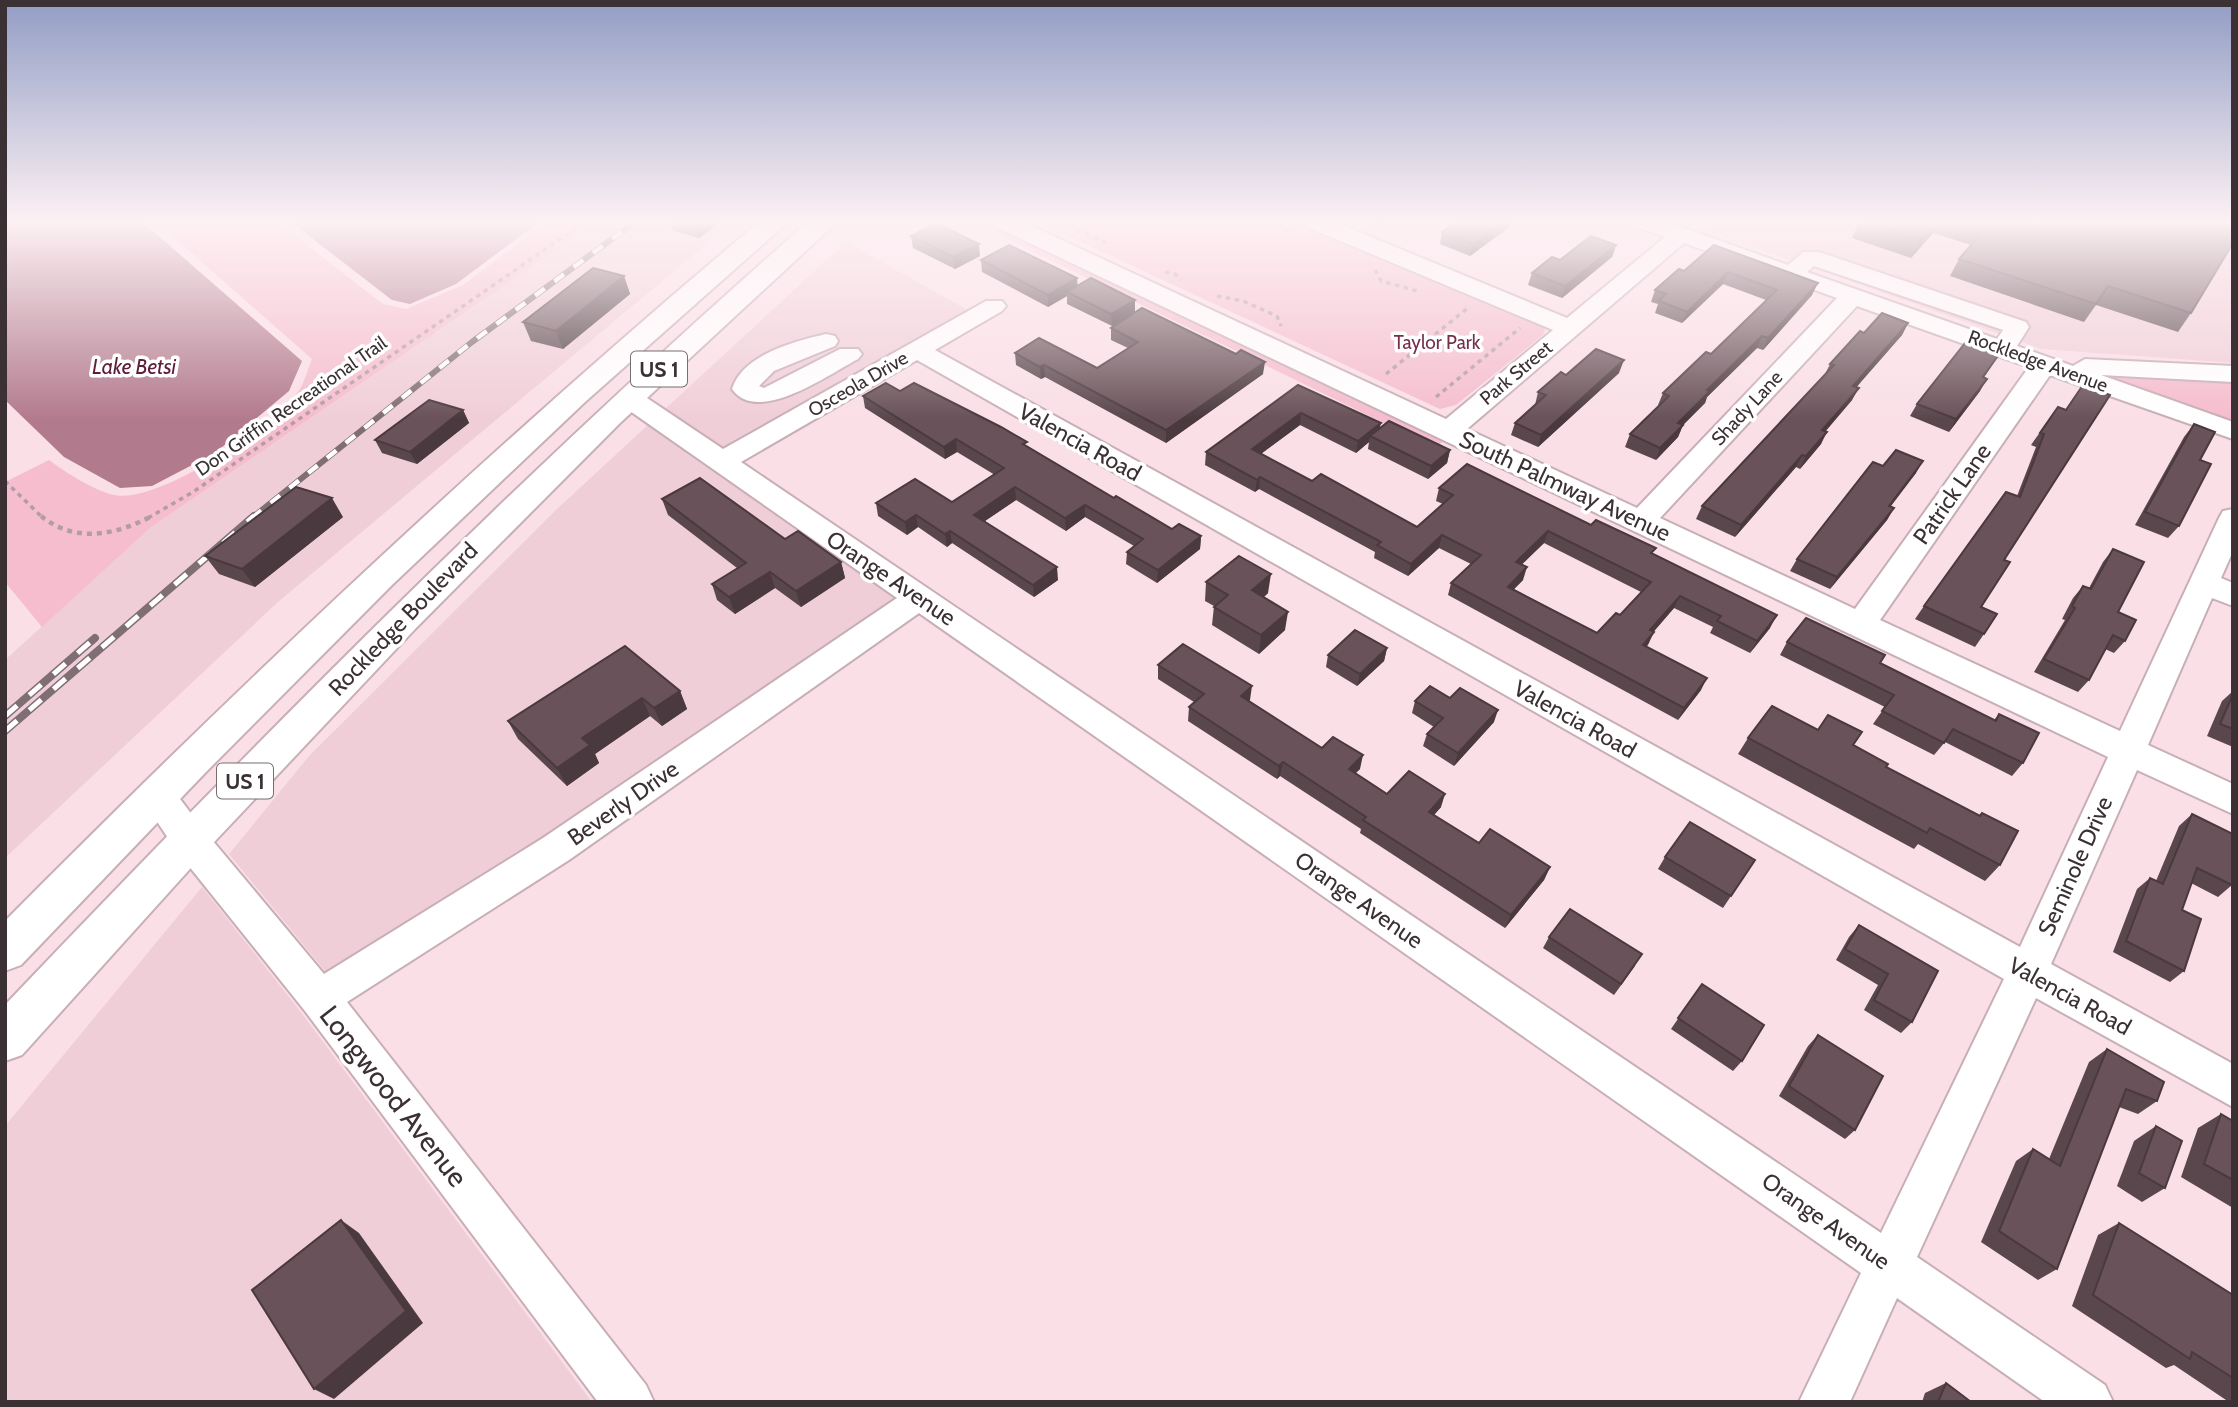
<svg xmlns="http://www.w3.org/2000/svg" width="2238" height="1407" viewBox="0 0 2238 1407" font-family="Cabin,sans-serif">
<style>
.built{fill:#f0ced8}
.green{fill:#f5bdce}
.water{fill:#b27b8d}
.lines{fill:none;stroke-linecap:round;stroke-linejoin:round}
.minor-casing{stroke:#c8aeb6;stroke-width:4}
.major-casing{stroke:#c8aeb6;stroke-width:4}
.path-far1{stroke:#b29da4;stroke-width:3.5;stroke-dasharray:4.5 4.5;stroke-linecap:butt}
.path{stroke:#b29da4;stroke-width:4.5;stroke-dasharray:5 5;stroke-linecap:butt}
.minor{fill:#fff;fill-rule:evenodd}
.major{fill:#fff;fill-rule:evenodd}
.rail-far1-casing{stroke:#7f6f74;stroke-width:6}
.rail-casing{stroke:#7f6f74;stroke-width:8}
.rail-far1{stroke:#fff;stroke-width:4.5;stroke-dasharray:12;stroke-linecap:butt}
.rail{stroke:#fff;stroke-width:5;stroke-dasharray:16;stroke-linecap:butt}
.wall{fill:#5a474d;fill-rule:evenodd}
.shaded-wall{fill:#4a393e}
.building{fill:#695259;stroke:#4a393e;stroke-width:2;fill-rule:evenodd}
.labels{text-anchor:middle;dominant-baseline:central;stroke-width:7;stroke-linejoin:round;paint-order:stroke}
.far-park-label{font-size:19px;fill:#752f4b;stroke:#fff}
.far-street-label{font-size:19px;fill:#3b3134;stroke:#fff}
.far-water-label{font-size:21px;font-style:italic;fill:#601c39;stroke:#fff}
.shield{fill:#fff;stroke:#766f71;stroke-width:2}
.shield-label{font-size:21px;font-weight:bold;fill:#3b3134}
.street-label{font-size:23px;fill:#3b3134;stroke:#fff}
.near-street-label{font-size:28px;fill:#3b3134;stroke:#fff}
</style>
<rect width="100%" height="100%" fill="#fadfe7"/>
<g class="built">
<path d="M597 222H733L278 602 5 858V660L150 528Z"/>
<path d="M1682 222H2233V363L2042 349Z"/>
<path d="M846 242 971 312 725 451 665 409Z"/>
<path d="M649 424 900 599 549 840 329 976 229 854 309 756 557 509Z"/>
<path d="M202 887 300 1011 592 1402H5V1126Z"/>
</g>
<g class="green">
<path d="M156 222H277L383 304 406 309 463 285 547 222H597L150 528 42 627 5 582V482L49 460C65 472 90 488 110 494 154 509 275 424 300 389 305 381 308 368 312 359Z"/>
<path d="M972 222H991L1446 439 1435 448Z"/>
<path d="M1038 222H1301L1541 321 1545 330 1543 335 1456 405 1440 409Z"/>
<path d="M2117 377 2233 379V422L2114 381Z"/>
</g>
<g class="water">
<path d="M5 222H148L146 225 302 361 289 391 215 453 152 486 120 488 64 457 5 400Z"/>
<path d="M291 222H539L456 284 410 304 392 300Z"/>
</g>
<g class="lines">
<g class="minor-casing">
<g id="minor">
<path d="M993 222H1023L1446 419 1553 330 1307 227 1304 222H1335L1567 318 1665 237 1637 227 1634 222H1667L1788 265 1803 252H1819L2026 322 2029 327 2017 346 2073 366 2085 359 2233 366V382L2101 375 2233 422V439L2050 375 1880 620 2120 731 2219 518 2223 511 2233 509V551L2221 578 2233 583V606L2212 598 2148 745 2233 784V814L2137 770 2051 964 2233 1064V1107L2036 998 1917 1257 2105 1385 2113 1402H2045L1897 1298 1850 1402H1799L1861 1273 919 613 569 860 347 1002 646 1385 654 1402H598L305 1011 176 850 138 793 144 783 156 779 168 783 202 828 324 974 543 838 897 598 620 404 616 398 620 392H638L723 449 986 301H1002L1006 306 1002 311 935 350 2020 947 2108 757 996 227ZM1684 243 1837 298 1637 508 1467 429ZM1814 266 2003 330 1997 339 1807 272ZM1857 306 2029 367 1855 609 1660 518ZM917 360 2004 979 1881 1233 741 462Z"/>
<path d="M826 334 835 336 838 341 835 346 774 371 759 386 764 388 840 349H858L862 354 858 359C829 374 758 426 732 389 742 355 795 341 826 334Z"/>
</g>
</g>
<g class="major-casing">
<g id="major">
<path d="M759 222H788L585 402 392 585 205 773 21 965 5 971V921C247 677 496 443 759 222Z"/>
<path d="M808 222H837L620 423 416 628 217 839 22 1055 5 1061V1005C263 734 526 469 808 222Z"/>
</g>
</g>
<g class="path-far1">
<path d="M1269 222 1294 233"/>
<path d="M1077 230 1107 243"/>
<path d="M1375 270 1381 281 1421 292"/>
<path d="M1165 272 1175 274 1181 280"/>
<path d="M1217 296 1243 301 1277 316 1281 326"/>
<path d="M1386 374 1469 307"/>
<path d="M1436 397 1520 328"/>
<path d="M5 481 43 518"/>
<path d="M148 518 193 492 585 222"/>
</g>
<path class="path" d="M41 516C76 544 115 535 152 516"/>
<use href="#minor" class="minor"/>
<use href="#major" class="major"/>
<g class="rail-far1-casing">
<path id="rail-far1" d="M252 518 472 342 635 222"/>
</g>
<g class="rail-casing">
<g id="rail">
<path d="M5 716 95 638"/>
<path d="M5 731 254 516"/>
</g>
</g>
<use href="#rail-far1" class="rail-far1"/>
<use href="#rail" class="rail"/>
</g>
<g class="wall">
<path d="M670 222H721L699 238 672 230Z"/>
<path d="M1371 222H1386L1381 226Z"/>
<path d="M1516 222 1470 256 1440 244 1442 232Z"/>
<path d="M1859 222H2233L2191 313 2178 332 2096 305 2084 322 1950 276 1959 259 1971 245 1933 233 1911 258 1852 238Z"/>
<path d="M911 236 980 256 955 269 913 248Z"/>
<path d="M1616 245 1612 257 1562 298 1528 285 1532 273 1560 260Z"/>
<path d="M1714 245 1812 295 1763 350 1757 348 1707 397 1705 403 1683 425 1678 437 1656 460 1625 447 1630 434 1659 406 1658 405 1663 393 1711 354 1766 300 1723 284 1682 323 1655 313 1658 304 1651 302 1655 290 1684 271Z"/>
<path d="M981 260 1077 286 1135 312 1112 326 1067 304V296L1048 307 982 272Z"/>
<path d="M624 276 630 294 563 349 531 341 523 322Z"/>
<path d="M1908 323 1902 335 1856 387 1852 400 1825 432 1821 444 1800 469 1796 467 1735 537 1696 519 1702 506 1824 376 1830 364 1864 333Z"/>
<path d="M1111 328 1263 374 1166 443 1045 377 1041 379 1016 365 1015 353 1097 368 1128 348 1111 340Z"/>
<path d="M2002 350 1984 377 1980 391 1949 432 1910 416 1917 404Z"/>
<path d="M1619 373 1538 447 1511 435 1515 423 1535 405 1538 392 1566 375Z"/>
<path d="M1298 385 1379 429 1450 450 1447 463 1428 479 1368 449 1369 442 1356 453 1300 425 1261 454 1312 481 1417 527 1443 504 1436 501 1439 488 1653 554 1770 628 1750 653 1710 633 1713 627 1674 608 1653 632 1646 647 1701 690 1678 720 1448 595 1451 583 1471 564 1439 548 1408 576 1374 558 1375 552 1259 489 1255 492 1205 465 1206 452ZM1544 543 1641 592 1620 615 1597 633 1514 589 1523 580 1522 564Z"/>
<path d="M900 391 1027 446 1114 498 1172 529 1201 536 1200 549 1157 583 1126 564 1127 552 1134 546 1085 517 1066 531 1016 500 985 521 1058 580 1034 597 952 543 947 547 918 527 907 535 878 516 876 503 952 502 995 475 957 452 945 459 865 408 863 396Z"/>
<path d="M2058 407 2004 560 1981 607 1984 634 1975 647 1915 619 1924 606 2017 496 2036 447 2031 445Z"/>
<path d="M463 410 469 423 417 464 382 453 375 440Z"/>
<path d="M2194 424 2200 460 2179 526 2168 538 2135 525 2184 437Z"/>
<path d="M1883 466 1916 473 1890 506 1894 508 1887 520 1830 589 1790 571 1797 559Z"/>
<path d="M662 499 785 539 841 562 845 578 801 607 775 588 735 614 717 600 712 584 737 568 668 515Z"/>
<path d="M343 517 255 587 219 574 205 556Z"/>
<path d="M2113 549 2118 612 2125 641 2114 653 2105 649 2089 680 2078 692 2034 672 2065 620 2062 619 2073 598 2083 586 2089 588 2103 562Z"/>
<path d="M1206 582 1268 593 1264 597 1285 630 1259 654 1212 625 1214 606 1205 601Z"/>
<path d="M1787 642 1880 663 1994 720 1999 714 2023 763 2012 776 1945 742 1934 755 1873 724 1885 707 1780 655Z"/>
<path d="M1387 648 1384 661 1357 686 1326 667 1328 655Z"/>
<path d="M1158 665 1250 700 1249 701 1322 748 1360 769 1355 773 1387 794 1441 807 1434 815 1479 843 1550 867 1544 880 1505 928 1360 833 1361 829 1280 776 1277 779 1188 721 1189 707 1194 702 1158 679Z"/>
<path d="M680 691 687 709 662 726 650 716 595 754 599 763 567 786 518 739 508 721Z"/>
<path d="M2233 691V747L2207 736 2222 701Z"/>
<path d="M1415 701 1494 722 1454 766 1423 746 1427 734 1434 727 1412 713Z"/>
<path d="M1818 730 1853 745 1886 767 1979 815 1982 813 2000 865 1985 881 1918 844 1914 849 1738 754 1748 738Z"/>
<path d="M2192 814 2232 885 2218 897 2191 883 2182 910 2184 971 2170 982 2113 952 2137 889 2150 878 2156 881 2179 826Z"/>
<path d="M1665 857 1755 860 1723 908 1658 869Z"/>
<path d="M1859 925 1938 971 1912 1022 1901 1033 1864 1010 1878 985 1836 960 1849 937Z"/>
<path d="M1549 937 1635 966 1614 995 1543 948Z"/>
<path d="M1702 984 1742 1061 1733 1071 1671 1029Z"/>
<path d="M1818 1035 1855 1130 1845 1139 1779 1096 1808 1046Z"/>
<path d="M2107 1049 2157 1101 2138 1114 2119 1107 2057 1269 2038 1280 1981 1242 2016 1161 2033 1149 2049 1159 2089 1062Z"/>
<path d="M2221 1114 2233 1121V1208L2181 1177 2198 1128Z"/>
<path d="M2156 1126 2165 1188 2142 1202 2117 1186 2134 1141Z"/>
<path d="M2119 1223 2233 1295V1402H2229L2174 1365 2166 1368 2072 1306 2098 1235Z"/>
<path d="M1946 1383 1971 1402H1922L1925 1393Z"/>
</g>
<g class="shaded-wall">
<path d="M695 222H721L699 238Z"/>
<path d="M1503 222H1516L1470 256 1473 244Z"/>
<path d="M1936 222H1939L1933 233 1911 258 1920 240Z"/>
<path d="M979 244 980 256 955 269 953 257Z"/>
<path d="M1616 245 1612 257 1562 298 1565 286Z"/>
<path d="M1728 272 1723 284 1682 323 1687 312Z"/>
<path d="M624 276 630 294 563 349 556 331Z"/>
<path d="M1077 278 1078 290 1067 292V296L1048 307V295Z"/>
<path d="M1818 283 1812 295 1763 350 1768 338Z"/>
<path d="M1135 300V312L1112 326 1111 314Z"/>
<path d="M1908 323 1902 335 1847 398 1853 386Z"/>
<path d="M1762 336 1757 348 1707 397 1705 403 1683 425 1678 437 1656 460 1660 448 1678 423 1707 390Z"/>
<path d="M1624 360 1619 373 1538 447 1541 435Z"/>
<path d="M1265 362 1263 374 1166 443V430Z"/>
<path d="M1044 365 1045 377 1041 379 1040 367Z"/>
<path d="M1987 379 1980 391 1949 432 1956 419Z"/>
<path d="M1859 388 1852 400 1816 442 1822 430Z"/>
<path d="M463 410 469 423 417 464 410 452Z"/>
<path d="M1301 413 1300 425 1251 461 1252 449Z"/>
<path d="M1381 423 1378 435 1370 436 1369 442 1356 453 1358 441Z"/>
<path d="M1827 432 1821 444 1800 469 1806 456Z"/>
<path d="M956 439 957 452 945 459 944 447Z"/>
<path d="M1450 450 1447 463 1428 479 1431 466Z"/>
<path d="M1802 455 1796 467 1735 537 1741 525Z"/>
<path d="M1923 461 1916 473 1882 518 1889 506Z"/>
<path d="M1260 477 1259 489 1255 492 1257 480Z"/>
<path d="M1015 487 1016 500 976 527 974 515Z"/>
<path d="M332 498 343 517 255 587 242 569Z"/>
<path d="M1085 505V517L1066 531 1065 518Z"/>
<path d="M1894 508 1887 520 1830 589 1837 577Z"/>
<path d="M916 515 918 527 907 535 905 522Z"/>
<path d="M950 531 952 543 947 547 945 534Z"/>
<path d="M1548 531 1544 543 1512 574 1516 562Z"/>
<path d="M1442 535 1439 548 1408 576 1411 564Z"/>
<path d="M1201 536 1200 549 1157 583 1158 570Z"/>
<path d="M841 562 845 578 801 607 796 591Z"/>
<path d="M1057 567 1058 580 1034 597 1033 585Z"/>
<path d="M1527 567 1523 580 1504 599 1508 587Z"/>
<path d="M770 572 775 588 735 614 729 597Z"/>
<path d="M1271 574 1268 593 1250 609 1252 590Z"/>
<path d="M1680 596 1674 608 1644 643 1650 630Z"/>
<path d="M1288 612 1285 630 1259 654 1261 635Z"/>
<path d="M1777 615 1770 628 1750 653 1757 641Z"/>
<path d="M1654 632 1648 645 1637 657 1643 645Z"/>
<path d="M1387 648 1384 661 1357 686 1360 674Z"/>
<path d="M1707 678 1701 690 1678 720 1684 708Z"/>
<path d="M1252 686 1250 700 1240 710 1241 696Z"/>
<path d="M680 691 687 709 662 726 654 708Z"/>
<path d="M642 698 650 716 595 754 599 763 567 786 557 768 582 738Z"/>
<path d="M1498 710 1494 722 1454 766 1458 753Z"/>
<path d="M1363 755 1360 769 1346 783 1349 769Z"/>
<path d="M1283 762 1280 776 1277 779 1279 766Z"/>
<path d="M1445 794 1441 807 1425 825 1429 812Z"/>
<path d="M1550 867 1544 880 1505 928 1511 915Z"/>
<path d="M341 1220 359 1233 423 1323 334 1399 314 1389Z"/>
</g>
<g class="building">
<path d="M1456 222H1503L1473 244 1442 232Z"/>
<path d="M1864 222H1936L1920 240Z"/>
<path d="M1965 222H2233V243L2191 313 2108 286 2096 304 1959 259 1985 229Z"/>
<path d="M936 223 979 244 953 257 911 236Z"/>
<path d="M1591 236 1616 245 1565 286 1532 273 1552 257 1560 260Z"/>
<path d="M1009 245 1077 278 1048 295 981 260Z"/>
<path d="M1714 245 1818 283 1768 338 1762 336 1707 390 1710 391 1678 423 1683 425 1660 448 1630 434 1669 396 1663 393 1706 352 1711 354 1777 290 1728 272 1687 312 1659 301 1666 294 1655 290 1679 269 1684 271Z"/>
<path d="M593 268 624 276 556 331 523 322Z"/>
<path d="M1091 278 1135 300 1111 314 1067 292Z"/>
<path d="M1142 308 1236 354 1241 350 1265 362 1166 430 1044 365 1040 367 1015 353 1039 338 1097 368 1138 342 1111 328Z"/>
<path d="M1882 313 1908 323 1853 386 1859 388 1822 430 1827 432 1806 456 1802 455 1741 525 1702 506 1834 365 1830 364 1860 331 1864 333Z"/>
<path d="M1969 338 2002 350 1983 377 1987 379 1956 419 1917 404Z"/>
<path d="M1596 349 1624 360 1541 435 1515 423 1546 395 1538 392 1561 372 1566 375Z"/>
<path d="M886 383 900 391 914 383 1001 427 1027 442 1023 444 1114 498 1116 496 1172 529 1179 524 1201 536 1158 570 1127 552 1143 539 1085 505 1065 518 1015 487 974 515 1057 567 1033 585 950 531 945 534 916 515 905 522 876 503 915 479 952 502 1004 468 956 439 944 447 863 396Z"/>
<path d="M1298 385 1381 423 1358 441 1301 413 1252 449 1312 481 1321 474 1417 527 1453 495 1439 488 1467 464 1591 525 1596 520 1656 548 1651 553 1777 615 1757 641 1717 621 1721 616 1680 596 1650 630 1654 632 1643 645 1707 678 1684 708 1451 583 1481 555 1442 535 1411 564 1377 545 1381 542 1260 477 1257 480 1206 452ZM1548 531 1651 582 1620 615 1616 613 1597 633 1508 587 1527 567 1516 562Z"/>
<path d="M2083 385 2110 395 2004 560 2010 562 1981 607 1997 614 1984 634 1924 606 2006 492 2020 497 2044 434 2040 433 2058 407 2066 410Z"/>
<path d="M429 400 463 410 410 452 375 440Z"/>
<path d="M1389 421 1450 450 1431 466 1370 436Z"/>
<path d="M2194 424 2215 432 2200 460 2211 464 2179 526 2145 512Z"/>
<path d="M1896 450 1923 461 1889 506 1894 508 1837 577 1797 559 1873 462 1883 466Z"/>
<path d="M700 478 785 539 798 531 841 562 796 591 770 572 729 597 712 584 746 563 662 499Z"/>
<path d="M296 487 332 498 242 569 205 556Z"/>
<path d="M2113 549 2144 562 2118 612 2136 620 2125 641 2113 635 2089 680 2044 659 2075 608 2072 606 2083 586 2091 589Z"/>
<path d="M1239 556 1271 574 1252 590 1288 612 1261 635 1214 607 1228 595 1206 582Z"/>
<path d="M1806 618 1885 655 1880 663 1996 721 1999 714 2039 733 2023 763 1953 729 1944 743 1882 711 1894 695 1787 642Z"/>
<path d="M1355 630 1387 648 1360 674 1328 655Z"/>
<path d="M1183 644 1252 686 1241 696 1322 748 1333 737 1363 755 1349 769 1387 794 1409 771 1445 794 1429 812 1479 843 1490 829 1550 867 1511 915 1363 820 1366 817 1283 762 1279 766 1189 707 1204 694 1158 665Z"/>
<path d="M625 646 680 691 654 708 642 698 582 738 590 745 557 768 508 721Z"/>
<path d="M1430 686 1450 698 1460 688 1498 710 1458 753 1427 734 1443 718 1415 701Z"/>
<path d="M2233 694V729L2220 724Z"/>
<path d="M1772 706 1818 730 1828 715 1862 732 1853 745 1888 764 1886 767 1980 816 1982 813 2018 831 2000 865 1930 828 1927 833 1748 738Z"/>
<path d="M2192 814 2233 834V882L2232 885 2197 868 2182 910 2201 919 2184 971 2126 941 2150 878 2163 884Z"/>
<path d="M1690 822 1755 860 1731 896 1665 857Z"/>
<path d="M1570 909 1642 954 1621 984 1549 937Z"/>
<path d="M1859 925 1938 971 1912 1022 1874 1000 1888 974 1845 949Z"/>
<path d="M1702 984 1764 1025 1742 1061 1678 1018Z"/>
<path d="M1818 1035 1883 1076 1855 1130 1789 1086Z"/>
<path d="M2107 1049 2164 1082 2157 1101 2126 1089 2057 1269 1999 1231 2033 1149 2060 1166Z"/>
<path d="M2221 1114 2233 1121V1180L2204 1164Z"/>
<path d="M2156 1126 2182 1141 2165 1188 2139 1173Z"/>
<path d="M341 1220 406 1311 314 1389 252 1290Z"/>
<path d="M2119 1223 2233 1295V1378L2192 1352 2190 1359 2093 1295Z"/>
<path d="M1946 1383 1971 1402H1938Z"/>
</g>
<linearGradient id="sky" x2="0" y2="1"><stop stop-color="#929dc4"/><stop offset="0.53" stop-color="#fdf1f4"/><stop offset="1" stop-color="#fdf1f4" stop-opacity="0"/></linearGradient>
<rect width="2238" height="419" fill="url(#sky)"/>
<g class="labels">
<g class="far-park-label">
<text x="1437" y="342">Taylor Park</text>
</g>
<g class="far-street-label">
<text transform="translate(2038 361) rotate(20)">Rockledge Avenue</text>
<text transform="translate(1516 373) rotate(-40)">Park Street</text>
<text transform="translate(858 384) rotate(-30)">Osceola Drive</text>
<text transform="translate(291 406) rotate(-35)">Don Griffin Recreational Trail</text>
<text transform="translate(1747 408) rotate(-47)">Shady Lane</text>
</g>
<g class="far-water-label">
<text x="134" y="366">Lake Betsi</text>
</g>
<g class="shield">
<rect x="631" y="351.5" width="56" height="35" rx="5"/>
<rect x="217" y="763.5" width="56" height="35" rx="5"/>
</g>
<g class="shield-label">
<text x="659" y="369">US 1</text>
<text x="245" y="781">US 1</text>
</g>
<g class="street-label">
<text transform="translate(1080 442) rotate(29)">Valencia Road</text>
<text transform="translate(1565 486) rotate(25)">South Palmway Avenue</text>
<text transform="translate(1952 494) rotate(-55)">Patrick Lane</text>
<text transform="translate(891 578) rotate(34)">Orange Avenue</text>
<text transform="translate(403 619) rotate(-46)">Rockledge Boulevard</text>
<text transform="translate(1575 719) rotate(29)">Valencia Road</text>
<text transform="translate(623 803) rotate(-35)">Beverly Drive</text>
<text transform="translate(2075 866) rotate(-66)">Seminole Drive</text>
<text transform="translate(1359 900) rotate(35)">Orange Avenue</text>
<text transform="translate(2070 996) rotate(29)">Valencia Road</text>
<text transform="translate(1826 1221) rotate(35)">Orange Avenue</text>
</g>
<g class="near-street-label">
<text transform="translate(394 1096) rotate(52)">Longwood Avenue</text>
</g>
</g>
<rect width="2238" height="1407" fill="none" stroke="#3b3134" stroke-width="14"/>
</svg>
